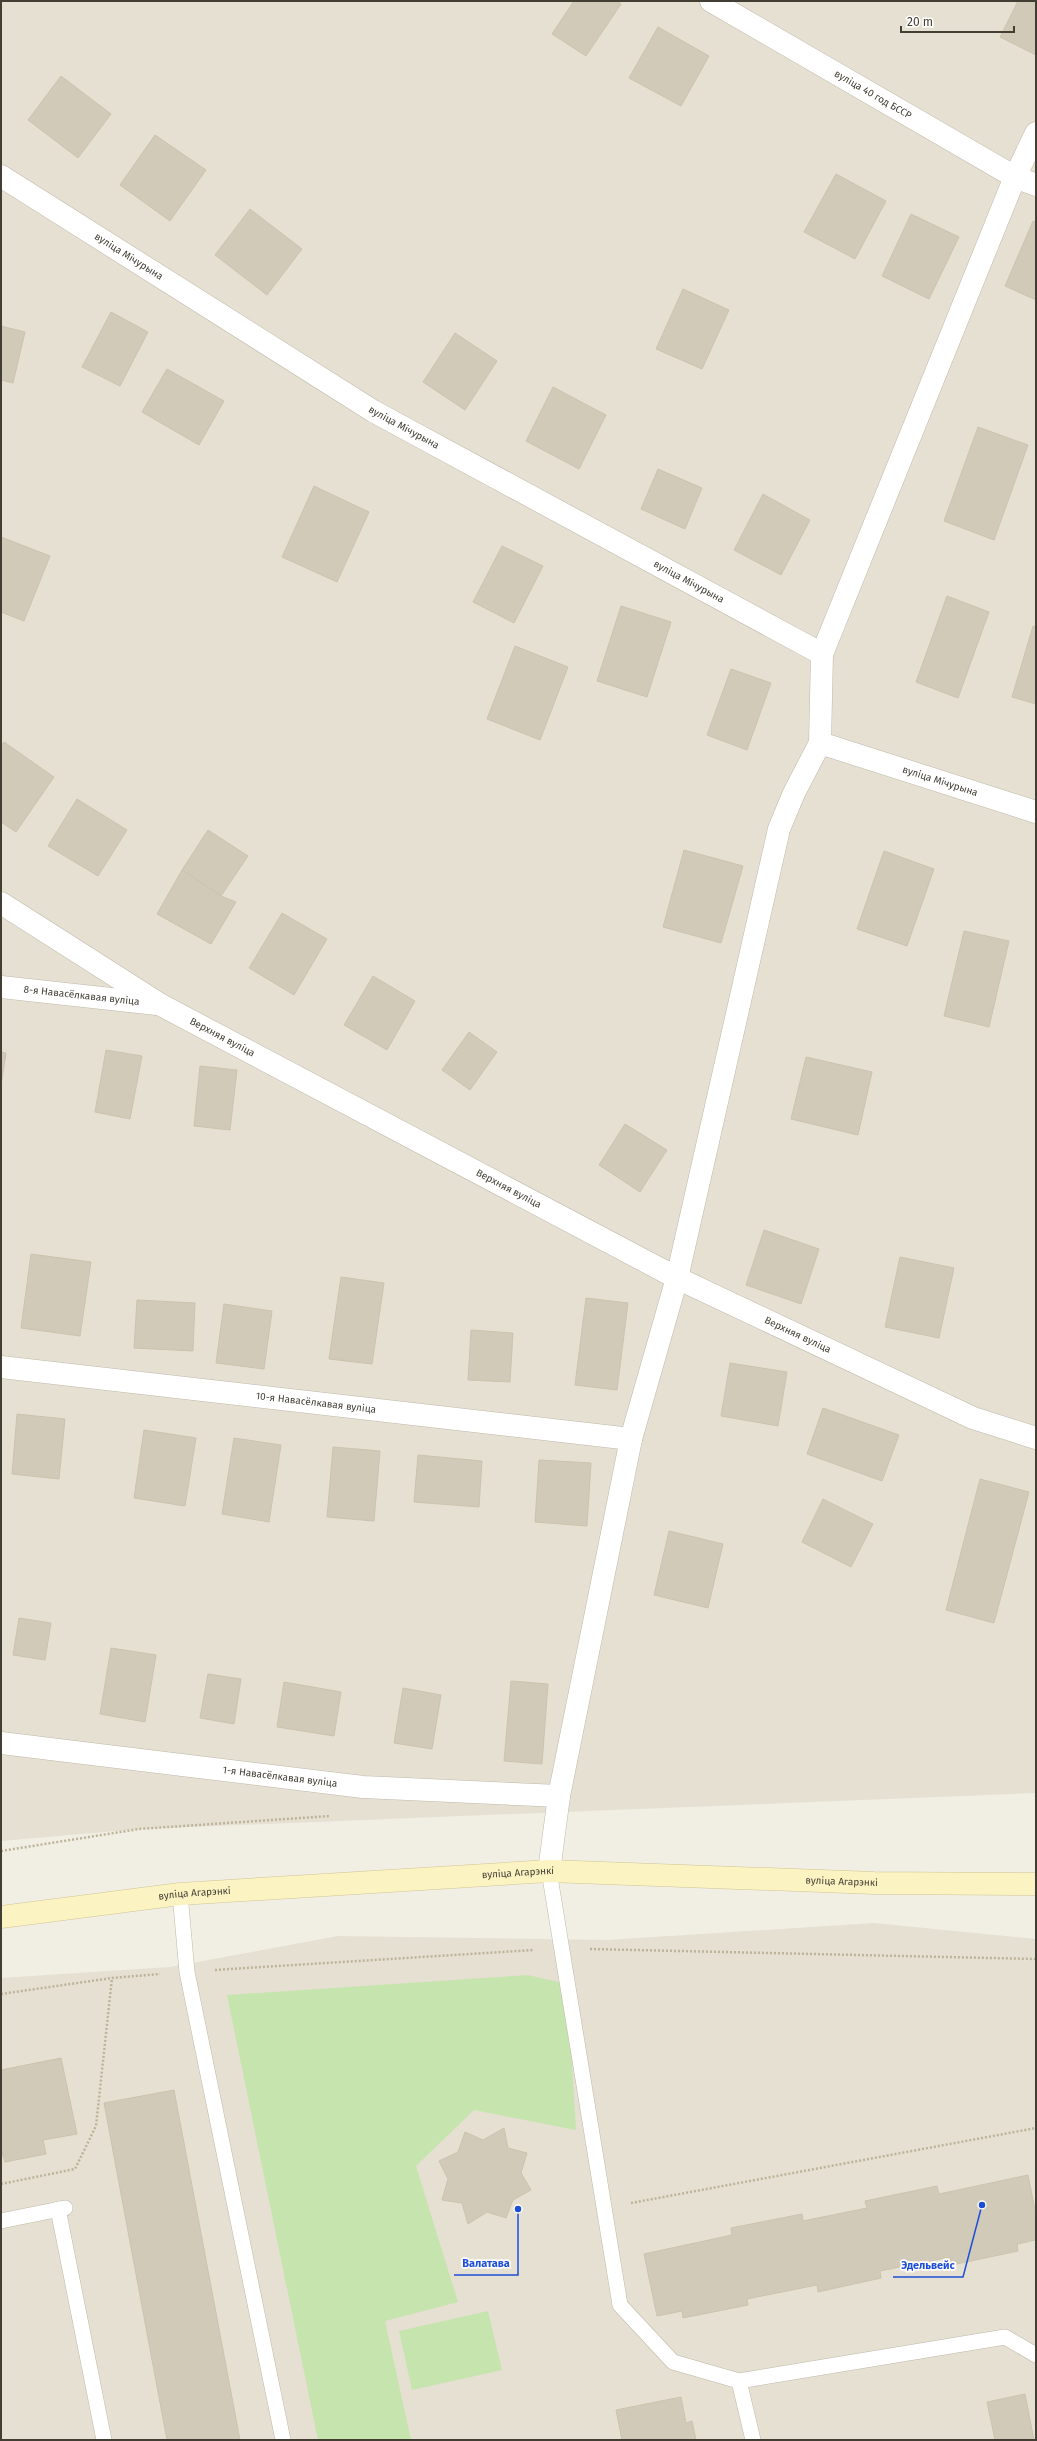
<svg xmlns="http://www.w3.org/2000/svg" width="1037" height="2441" viewBox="0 0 1037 2441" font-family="'Fira Sans',sans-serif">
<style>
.residential{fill:#e5e0d2}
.green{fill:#c6e4ad}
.building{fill:#d2cab9;stroke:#ccc3ad}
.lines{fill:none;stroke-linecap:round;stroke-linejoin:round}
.service-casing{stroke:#bfb9a9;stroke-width:16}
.minor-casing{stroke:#bfb9a9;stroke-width:23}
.secondary-casing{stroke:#d0c595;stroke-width:23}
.path{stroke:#bdb398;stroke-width:2.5;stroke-dasharray:2 2;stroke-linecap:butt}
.service{stroke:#fff;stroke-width:15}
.minor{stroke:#fff;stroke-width:22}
.secondary{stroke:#fcf3c2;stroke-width:22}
.labels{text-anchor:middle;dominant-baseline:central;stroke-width:3.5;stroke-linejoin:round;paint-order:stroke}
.street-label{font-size:10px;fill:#423e34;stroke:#fff}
.leader{fill:none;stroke:#1d4ed8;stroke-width:1.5}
.callout-dot{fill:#1d4ed8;stroke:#fff;stroke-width:1.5}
.callout-label{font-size:11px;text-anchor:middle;font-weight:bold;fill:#1d4ed8;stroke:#fff;stroke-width:3.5;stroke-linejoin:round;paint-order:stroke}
</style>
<rect width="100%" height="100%" fill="#f1eee3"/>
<g class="residential">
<path d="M1 1H1036V1793L139 1829 1 1841Z"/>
<path d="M874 1923 1036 1939V2440H1V1978L170 1967 338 1936 607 1940Z"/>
</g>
<g class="green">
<path d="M528 1975 567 1984 576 2130 474 2110 416 2166 458 2302 385 2321 411 2440H318L227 1995Z"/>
<path d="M488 2311 502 2370 412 2390 399 2331Z"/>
</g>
<g class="building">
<path d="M574 1H616L621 4 586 56 552 34Z"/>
<path d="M1018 1H1036V55L1000 37Z"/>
<path d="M658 27 709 56 681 106 629 78Z"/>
<path d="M61 76 111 114 78 158 28 120Z"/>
<path d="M155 135 206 170 170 221 120 185Z"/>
<path d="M836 174 886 201 855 259 804 232Z"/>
<path d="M250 209 302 249 267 295 215 255Z"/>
<path d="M911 214 959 237 929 299 882 276Z"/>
<path d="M1033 221 1036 222V300L1005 286Z"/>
<path d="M683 289 729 310 702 369 656 349Z"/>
<path d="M111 312 148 332 120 386 82 367Z"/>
<path d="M1 326 25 332 13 383 1 380Z"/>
<path d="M455 333 497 361 465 410 423 382Z"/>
<path d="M167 369 224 401 199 445 142 412Z"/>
<path d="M553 387 606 415 579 469 526 441Z"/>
<path d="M978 427 1028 445 994 540 944 521Z"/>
<path d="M658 469 702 488 685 529 641 509Z"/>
<path d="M314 486 369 512 337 582 282 557Z"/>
<path d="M763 494 810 520 781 575 734 550Z"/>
<path d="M1 537 50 556 24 621 1 612Z"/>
<path d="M502 546 543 566 514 623 473 602Z"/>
<path d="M947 596 989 612 958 698 916 682Z"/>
<path d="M621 606 671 622 647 697 597 681Z"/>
<path d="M1033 626 1036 627V704L1012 697Z"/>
<path d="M515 646 568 667 540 740 487 719Z"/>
<path d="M731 669 771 683 747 750 707 735Z"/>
<path d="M4 742 54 777 16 832 1 822V746Z"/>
<path d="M77 799 127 830 98 876 48 846Z"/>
<path d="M208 830 248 856 221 896 182 870Z"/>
<path d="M684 850 743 866 721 943 663 927Z"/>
<path d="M884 851 934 869 907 946 857 929Z"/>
<path d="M182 870 221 896 236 902 211 944 157 914Z"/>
<path d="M282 913 327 939 294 995 249 968Z"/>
<path d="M964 931 1009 941 989 1027 944 1016Z"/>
<path d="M373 976 415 1001 387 1050 344 1025Z"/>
<path d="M469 1032 497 1052 470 1090 442 1070Z"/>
<path d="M106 1050 142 1056 130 1119 95 1112Z"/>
<path d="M1 1052 6 1053 1 1085Z"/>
<path d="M806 1057 872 1072 858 1135 791 1119Z"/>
<path d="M200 1066 237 1070 230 1130 194 1126Z"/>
<path d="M625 1124 667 1150 640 1192 599 1165Z"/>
<path d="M764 1230 819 1249 801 1304 746 1285Z"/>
<path d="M31 1254 91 1262 80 1336 21 1328Z"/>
<path d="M900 1257 954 1268 939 1338 885 1327Z"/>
<path d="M341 1277 384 1283 372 1364 329 1359Z"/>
<path d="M586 1298 628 1303 617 1390 575 1385Z"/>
<path d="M137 1300 195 1303 193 1351 134 1348Z"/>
<path d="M224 1304 272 1311 264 1369 216 1363Z"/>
<path d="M471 1330 513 1333 510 1382 468 1380Z"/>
<path d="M730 1363 787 1372 778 1426 721 1416Z"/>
<path d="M823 1408 899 1435 882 1481 807 1454Z"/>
<path d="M17 1414 65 1419 59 1479 12 1474Z"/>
<path d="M144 1430 196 1438 185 1506 134 1498Z"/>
<path d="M234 1438 281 1445 269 1522 222 1514Z"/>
<path d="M333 1447 380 1451 374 1521 327 1517Z"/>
<path d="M418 1455 482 1461 479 1507 414 1502Z"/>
<path d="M539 1460 591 1463 587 1526 535 1522Z"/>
<path d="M980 1479 1029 1492 994 1623 946 1610Z"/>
<path d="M823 1499 873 1524 851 1567 802 1542Z"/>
<path d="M669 1531 723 1544 708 1608 654 1595Z"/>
<path d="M19 1618 51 1623 45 1660 13 1655Z"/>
<path d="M111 1648 156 1655 145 1722 100 1714Z"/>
<path d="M208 1674 241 1679 234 1724 200 1718Z"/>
<path d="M511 1681 548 1684 542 1764 504 1761Z"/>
<path d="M284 1682 341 1692 334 1736 277 1727Z"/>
<path d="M403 1688 441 1695 432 1749 394 1743Z"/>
<path d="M61 2058 77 2134 43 2140 46 2154 5 2162 1 2149V2070Z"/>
<path d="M174 2090 240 2440H167L104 2103Z"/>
<path d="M504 2128 508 2148 527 2153 521 2173 531 2190 513 2200 506 2218 487 2212 468 2224 462 2203 442 2200 448 2179 439 2161 458 2152 465 2132 483 2140Z"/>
<path d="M1028 2175 1036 2215V2240L1017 2244 1018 2251 952 2265 950 2257 880 2271 881 2278 818 2292 817 2285 747 2299 748 2305 683 2318 682 2311 657 2316 644 2254 732 2235 731 2228 802 2214 803 2221 867 2208 865 2201 937 2186 939 2194Z"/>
<path d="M1025 2394 1034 2440H995L987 2402Z"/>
<path d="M681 2397 686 2423 692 2421 696 2440H622L616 2410Z"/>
</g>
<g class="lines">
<g class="service-casing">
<g id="service">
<path d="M549 1871 620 2305 673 2362 739 2381 1005 2337 1036 2355"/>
<path d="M180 1894 187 1972 283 2440"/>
<path d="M58 2209 104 2440"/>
<path d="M1 2221 65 2208"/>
<path d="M739 2381 753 2440"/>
</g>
</g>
<g class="minor-casing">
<g id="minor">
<path id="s1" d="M711 1 1015 177 1036 185"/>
<path id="s2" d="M1 176 373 411 822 654"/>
<path id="s3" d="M820 743 1036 812"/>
<path id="s4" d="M1 903 161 1005 677 1278 973 1418 1036 1438"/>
<path id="s5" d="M1 987 157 1004"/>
<path id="s6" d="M1 1367 631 1439"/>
<path id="s7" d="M1 1743 363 1787 559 1796"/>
<path d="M549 1871 559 1796 631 1439 677 1278 779 829 794 793 820 743 822 654 1015 177 1036 133"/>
</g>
</g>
<g class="secondary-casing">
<g id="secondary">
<path id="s8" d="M1 1917 180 1894 549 1871 874 1883 1036 1884"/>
</g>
</g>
<g class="path">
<path d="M1 1851 139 1829 330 1816"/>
<path d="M590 1949 1036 1959"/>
<path d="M215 1970 533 1950"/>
<path d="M1 1994 112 1978 160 1974"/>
<path d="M1 2184 75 2169 96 2126 112 1978"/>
<path d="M631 2203 1036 2128"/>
</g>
<use href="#service" class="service"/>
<use href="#minor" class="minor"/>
<use href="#secondary" class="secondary"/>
</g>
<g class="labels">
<g class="street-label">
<text stroke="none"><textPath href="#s1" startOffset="187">вуліца 40 год БССР</textPath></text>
<text stroke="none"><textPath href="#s2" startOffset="151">вуліца Мічурына</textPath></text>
<text stroke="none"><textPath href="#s2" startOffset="475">вуліца Мічурына</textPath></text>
<text stroke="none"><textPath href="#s2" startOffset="799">вуліца Мічурына</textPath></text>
<text stroke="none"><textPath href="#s3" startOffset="126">вуліца Мічурына</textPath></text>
<text stroke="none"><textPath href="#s5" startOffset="81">8-я Навасёлкавая вуліца</textPath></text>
<text stroke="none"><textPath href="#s4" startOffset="259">Верхняя вуліца</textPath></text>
<text stroke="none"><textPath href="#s4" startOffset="583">Верхняя вуліца</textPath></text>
<text stroke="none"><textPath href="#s4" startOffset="907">Верхняя вуліца</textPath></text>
<text stroke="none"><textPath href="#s6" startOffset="317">10-я Навасёлкавая вуліца</textPath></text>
<text stroke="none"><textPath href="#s7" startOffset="281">1-я Навасёлкавая вуліца</textPath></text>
<text stroke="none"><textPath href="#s8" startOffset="519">вуліца Агарэнкі</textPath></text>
<text stroke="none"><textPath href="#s8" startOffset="843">вуліца Агарэнкі</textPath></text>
<text stroke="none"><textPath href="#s8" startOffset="195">вуліца Агарэнкі</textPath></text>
</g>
</g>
<path class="leader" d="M518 2209L518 2275H454M982 2205L963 2277H893"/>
<g class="callout-dot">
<circle cx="518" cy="2209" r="4"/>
<circle cx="982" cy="2205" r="4"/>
</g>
<g class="callout-label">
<text x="486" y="2267">Валатава</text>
<text x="928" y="2269">Эдельвейс</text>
</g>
<rect width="1037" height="2441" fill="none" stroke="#423e34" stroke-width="4"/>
<path d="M901 26v6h113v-6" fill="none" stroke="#423e34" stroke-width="2"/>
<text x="907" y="26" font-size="12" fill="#423e34" stroke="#ffffff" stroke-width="3" paint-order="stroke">20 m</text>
</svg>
